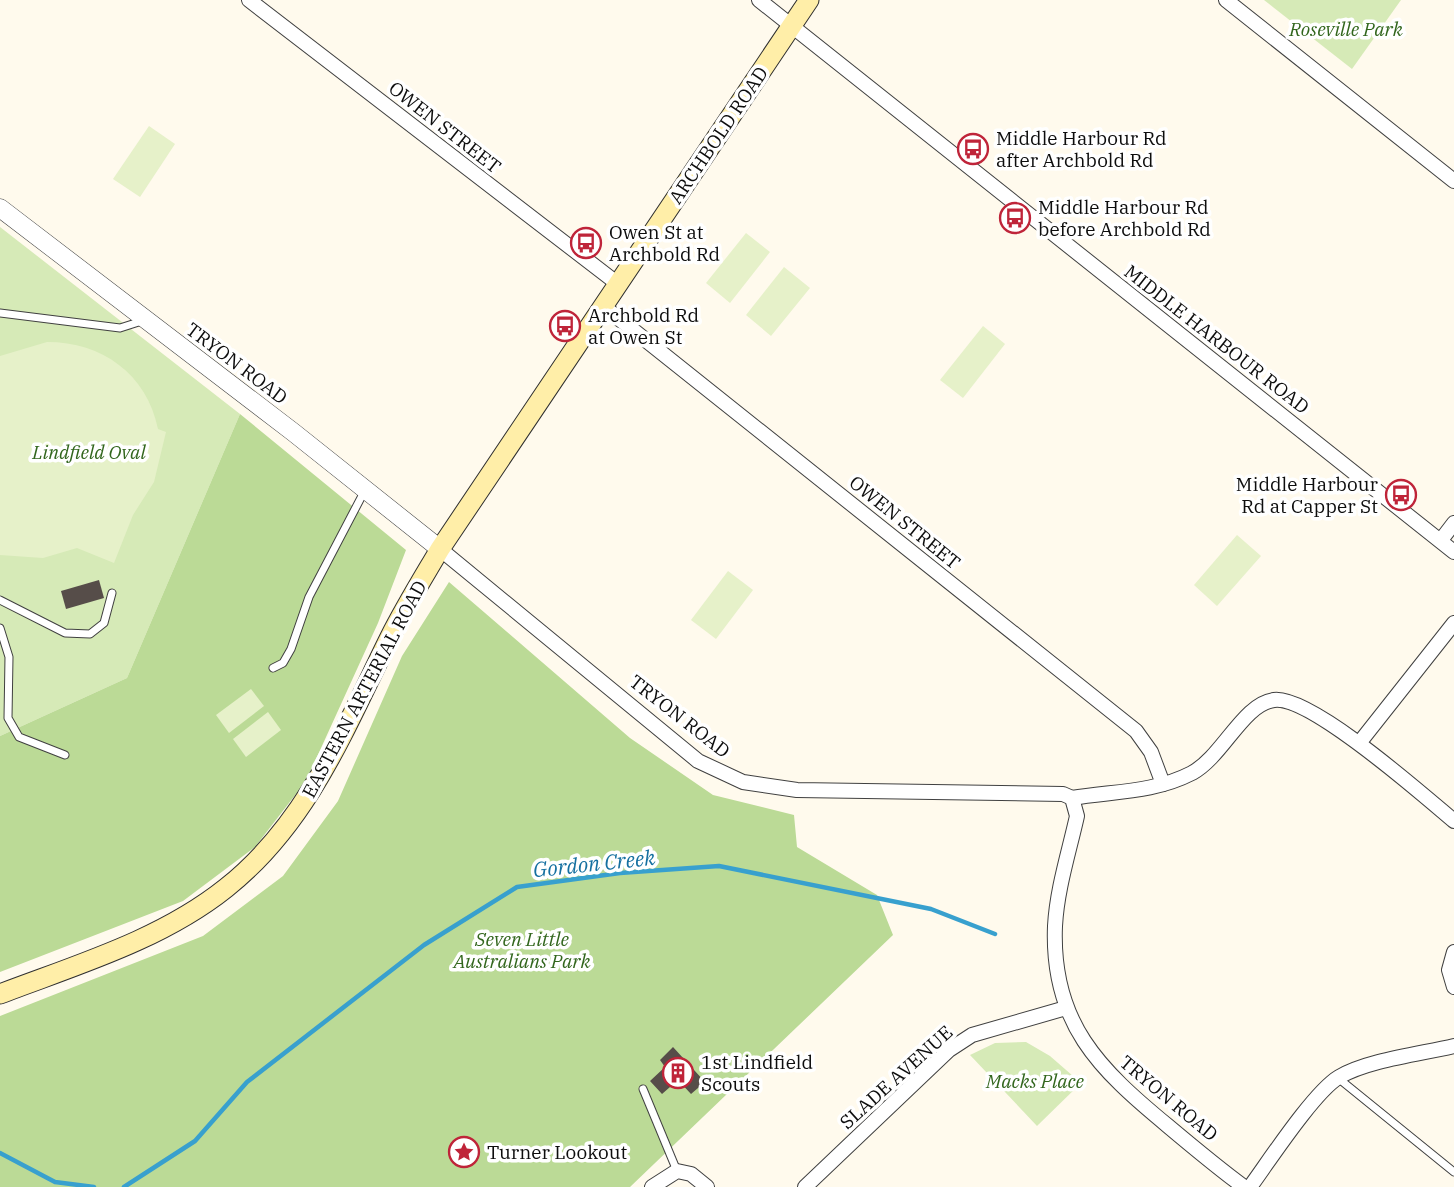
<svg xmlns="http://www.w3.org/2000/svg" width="1454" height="1187" viewBox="0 0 1454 1187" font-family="'IBM Plex Serif',serif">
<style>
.green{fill:#d6eab7}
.forest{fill:#bbda96}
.pitch{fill:#e6f1c9}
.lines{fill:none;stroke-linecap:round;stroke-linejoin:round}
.stream{stroke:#38a0ce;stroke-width:4.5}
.building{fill:#564d49}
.service-casing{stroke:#404040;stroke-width:9}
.minor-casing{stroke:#404040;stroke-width:16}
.tertiary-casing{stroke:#404040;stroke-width:19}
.secondary-casing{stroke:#2f2f2f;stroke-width:21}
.service{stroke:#fff;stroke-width:7}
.minor{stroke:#fff;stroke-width:14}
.tertiary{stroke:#fff;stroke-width:18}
.secondary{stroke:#ffeea8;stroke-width:19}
.labels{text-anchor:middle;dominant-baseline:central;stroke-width:7;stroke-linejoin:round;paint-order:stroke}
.park-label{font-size:19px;font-style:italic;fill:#32661d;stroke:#fff}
.street-label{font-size:19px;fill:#0d0d0d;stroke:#fff}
.poi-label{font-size:19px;fill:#0d0d0d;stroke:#fff;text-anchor:start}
.water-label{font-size:21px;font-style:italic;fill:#1570a0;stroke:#fff}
</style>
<rect width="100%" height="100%" fill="#fffaed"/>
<g class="green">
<path d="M1264 0H1401L1352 69Z"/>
<path d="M0 227 240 414 127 678 0 736Z"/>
<path d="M1026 1042 1050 1056 1081 1083 1037 1126 970 1055 995 1043Z"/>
</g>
<g class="forest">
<path d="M240 414 406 550 378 623 306 781 255 847 183 901 0 972V736L127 678Z"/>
<path d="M449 582 630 738 713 795 794 815 797 847 877 895 893 935 630 1187H0V1016L203 936 283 876 338 801 402 656Z"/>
</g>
<g class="pitch">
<path d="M149 126 175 144 140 197 113 179Z"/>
<path d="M746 233 770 252 730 303 706 283Z"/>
<path d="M784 267 810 288 771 336 746 315Z"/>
<path d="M983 326 1005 344 963 398 940 380Z"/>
<path d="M47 342C102 342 147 374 158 429L166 432 154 482 133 515 114 563 77 548 43 558 0 555V356Z"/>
<path d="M1237 535 1261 556 1217 606 1194 585Z"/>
<path d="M728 571 753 590 716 639 691 620Z"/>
<path d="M251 689 264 706 229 733 216 715Z"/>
<path d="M268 712 281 730 246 757 233 739Z"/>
</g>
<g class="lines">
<g class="stream">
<path d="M0 1153 55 1182 94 1187"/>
<path d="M124 1187 195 1141 247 1082 424 945 517 887 620 873 719 866 931 909 995 934"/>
</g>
</g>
<g class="building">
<path d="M99 580 104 598 66 609 61 591Z"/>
<path d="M673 1047 705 1082 691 1094 678 1080 662 1094 650 1081 665 1067 660 1060Z"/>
</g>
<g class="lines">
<g class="service-casing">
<g id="service">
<path d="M0 313 120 328 145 320"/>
<path d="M0 600 65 633 90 634 104 623 112 593"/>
<path d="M0 628 9 657 8 718 19 737 65 755"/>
<path d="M273 668 283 663 291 649 309 597 365 490"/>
<path d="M1338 1078 1454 1172"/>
<path d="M643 1089 677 1171"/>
</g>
</g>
<g class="minor-casing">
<g id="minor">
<path d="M249 0 618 284"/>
<path d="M759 0 1454 552"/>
<path d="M1226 0 1454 181"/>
<path d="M603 306 1136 731 1151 752 1163 784"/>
<path d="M1441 540 1454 523"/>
<path d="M440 549 698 761 743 782 797 790 1063 794 1072 798 1077 816C1069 852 1057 889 1055 926 1051 1023 1099 1069 1168 1126 1193 1147 1218 1168 1244 1187"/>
<path d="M1360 742 1454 623"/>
<path d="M1072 798C1114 791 1153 793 1192 773 1223 756 1243 704 1274 700 1310 695 1423 795 1454 821"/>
<path d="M1454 952 1449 970 1454 987"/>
<path d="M652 1187 677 1171 691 1174 707 1187"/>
<path d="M805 1187 949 1050 972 1035 1066 1008"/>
<path d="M1250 1187C1269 1161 1314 1092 1339 1077 1368 1060 1420 1054 1454 1046"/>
</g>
</g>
<g class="tertiary-casing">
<path id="tertiary" d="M0 208 293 432 440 549"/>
</g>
<g class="secondary-casing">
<path id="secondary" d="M0 994C76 965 161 940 226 888 308 823 345 728 390 637 405 607 423 578 440 549L809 0"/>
</g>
<use href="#service" class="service"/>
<use href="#minor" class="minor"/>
<use href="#tertiary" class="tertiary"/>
<use href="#secondary" class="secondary"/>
</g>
<defs>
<g id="bus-ring" transform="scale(1.575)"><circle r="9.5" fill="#fff" stroke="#bf2439" stroke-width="1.5"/><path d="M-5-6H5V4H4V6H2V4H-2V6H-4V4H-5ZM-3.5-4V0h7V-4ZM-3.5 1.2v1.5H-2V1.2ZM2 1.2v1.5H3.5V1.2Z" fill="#bf2439"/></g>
<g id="building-ring" transform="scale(1.575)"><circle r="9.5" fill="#fff" stroke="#bf2439" stroke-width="1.5"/><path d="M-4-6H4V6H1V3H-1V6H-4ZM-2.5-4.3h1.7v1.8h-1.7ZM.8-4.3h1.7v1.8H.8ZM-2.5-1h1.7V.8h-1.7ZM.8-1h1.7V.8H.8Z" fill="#bf2439"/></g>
<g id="sight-ring" transform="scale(1.575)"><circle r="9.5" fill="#fff" stroke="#bf2439" stroke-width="1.5"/><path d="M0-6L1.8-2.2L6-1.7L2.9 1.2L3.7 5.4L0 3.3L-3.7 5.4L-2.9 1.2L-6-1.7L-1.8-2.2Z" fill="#bf2439"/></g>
</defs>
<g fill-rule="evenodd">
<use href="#bus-ring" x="973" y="149"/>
<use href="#bus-ring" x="1015" y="218"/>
<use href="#bus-ring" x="586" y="243"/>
<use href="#bus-ring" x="565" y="326"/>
<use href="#bus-ring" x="1401" y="495"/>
<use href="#building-ring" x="678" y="1073"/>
<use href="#sight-ring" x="464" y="1152"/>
</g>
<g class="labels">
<g class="park-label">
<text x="1346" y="29">Roseville Park</text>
<text x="89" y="452">Lindfield Oval</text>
<text x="522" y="939">Seven Little<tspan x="522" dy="22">Australians Park</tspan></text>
<text x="1035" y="1081">Macks Place</text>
</g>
<g class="street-label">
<text transform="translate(445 127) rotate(38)">OWEN STREET</text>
<text transform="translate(718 135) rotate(-56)">ARCHBOLD ROAD</text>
<text transform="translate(1217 339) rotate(38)">MIDDLE HARBOUR ROAD</text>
<text transform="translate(237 363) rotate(37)">TRYON ROAD</text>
<text transform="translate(905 522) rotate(39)">OWEN STREET</text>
<text transform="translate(364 689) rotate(-62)">EASTERN ARTERIAL ROAD</text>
<text transform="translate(680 716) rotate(38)">TRYON ROAD</text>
<text transform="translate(896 1077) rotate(-42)">SLADE AVENUE</text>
<text transform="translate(1169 1098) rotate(40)">TRYON ROAD</text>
</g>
<g class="poi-label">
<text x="996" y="138">Middle Harbour Rd<tspan x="996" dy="22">after Archbold Rd</tspan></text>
<text x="1038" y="207">Middle Harbour Rd<tspan x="1038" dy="22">before Archbold Rd</tspan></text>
<text x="609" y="232">Owen St at<tspan x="609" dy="22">Archbold Rd</tspan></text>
<text x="588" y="315">Archbold Rd<tspan x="588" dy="22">at Owen St</tspan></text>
<text x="1378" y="484" text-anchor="end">Middle Harbour<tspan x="1378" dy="22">Rd at Capper St</tspan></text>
<text x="701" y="1062">1st Lindfield<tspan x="701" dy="22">Scouts</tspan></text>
<text x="487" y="1152">Turner Lookout</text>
</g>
<g class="water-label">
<text transform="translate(594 863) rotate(-6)">Gordon Creek</text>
</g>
</g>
</svg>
